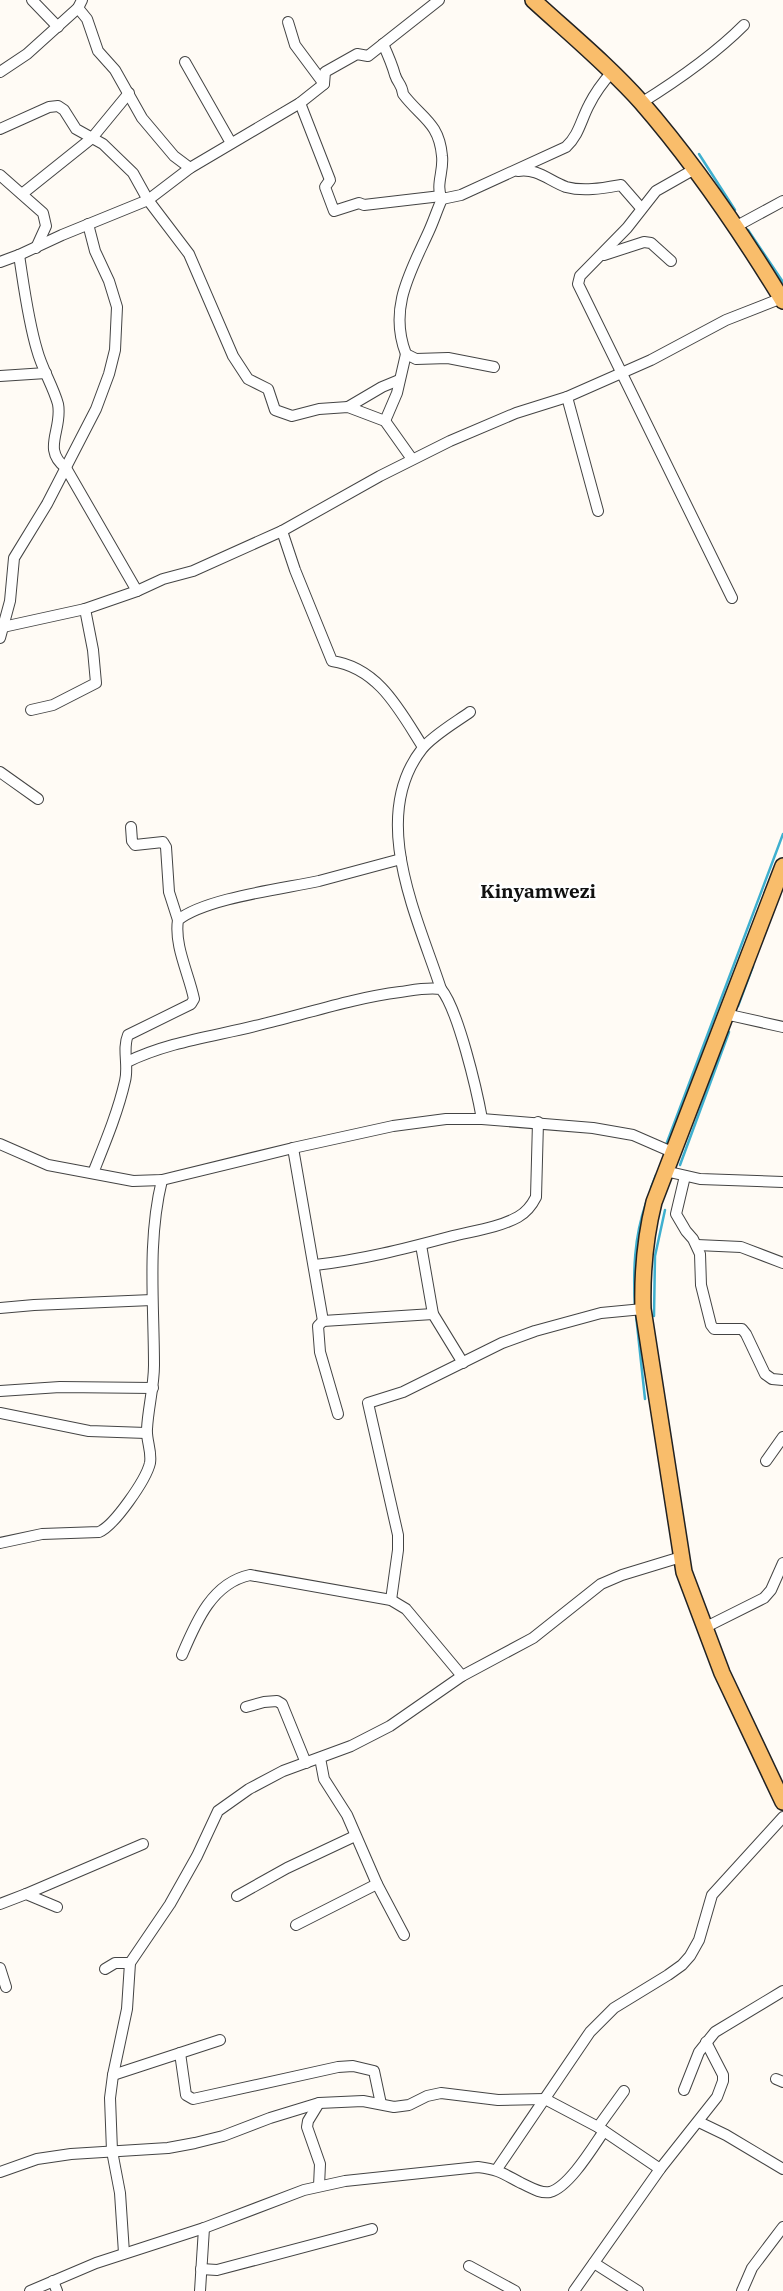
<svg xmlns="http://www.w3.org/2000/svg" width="783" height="2291" viewBox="0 0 783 2291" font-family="'IBM Plex Serif',serif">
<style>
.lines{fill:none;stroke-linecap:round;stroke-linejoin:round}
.stream{stroke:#3fb0cf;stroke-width:2.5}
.street-casing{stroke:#444;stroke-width:12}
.primary-casing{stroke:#222;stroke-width:18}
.street{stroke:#fff;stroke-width:10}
.primary{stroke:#f9bd6b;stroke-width:15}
.labels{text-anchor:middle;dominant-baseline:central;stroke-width:5;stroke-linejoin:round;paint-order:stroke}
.quarter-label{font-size:19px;font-weight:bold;fill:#111;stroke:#fff}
</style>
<rect width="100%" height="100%" fill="#fffbf5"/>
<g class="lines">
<g class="stream">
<path d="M699 154 735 210"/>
<path d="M748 230 783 282"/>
<path d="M738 1006 753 966"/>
<path d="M666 1145 783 834"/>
<path d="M680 1165 729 1032"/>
<path d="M651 1188 656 1175"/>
<path d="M635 1308C633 1271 634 1238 646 1203"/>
<path d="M636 1315 645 1399"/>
<path d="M654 1316 655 1256 665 1210"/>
</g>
<g class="street-casing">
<g id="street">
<path d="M32 0 58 27"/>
<path d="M78 8 87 19 98 51 115 70 142 118 174 156 190 168"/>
<path d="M288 22 295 45 324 84"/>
<path d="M383 44C388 55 392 64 395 75 398 84 402 84 403 94 421 118 439 122 442 156 444 172 435 185 442 199L461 195 566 147C579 135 581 120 589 105 595 93 603 82 612 72"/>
<path d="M185 62 231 143"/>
<path d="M0 72 27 54 78 8 82 0"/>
<path d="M300 103 330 180 325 187 334 211 359 203 364 205 441 196"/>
<path d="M641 103C678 80 713 56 744 25"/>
<path d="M0 129 49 107 58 106 64 110 76 129 103 144 133 173 148 200 189 254 233 356 248 379 268 389 275 410 292 416 319 409 348 407 385 421 412 459"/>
<path d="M693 170 656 191 627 228 580 276 578 284 732 598"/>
<path d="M518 171C538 168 549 181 566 187 584 192 604 188 621 185L641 208"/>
<path d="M0 175 43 213 46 226 36 248"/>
<path d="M22 194 92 138 129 93"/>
<path d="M442 199C437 210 434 220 429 231 411 271 388 308 406 354L416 359 448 358 494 367"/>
<path d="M735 227 783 201"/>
<path d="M19 255C24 287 28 320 37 350 42 369 53 386 58 404 63 430 41 449 66 468L137 591"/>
<path d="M604 255 644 242 651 243 671 261"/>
<path d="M0 262 19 255 62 235 148 200 190 168 300 103 324 84 325 72 357 54 368 56 439 0"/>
<path d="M0 376 46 373"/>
<path d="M567 397 598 511"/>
<path d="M348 407 382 387 399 380"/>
<path d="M385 421 397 393 406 354"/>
<path d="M282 531 295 570 332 661C379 668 400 711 423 747"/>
<path d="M3 627 85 609 137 591 163 579 193 571 282 531 380 476 450 441 516 413 567 397 651 360 726 320 782 298"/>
<path d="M0 638 10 601 14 558 47 504 96 409 109 374 115 350 117 307 109 281 95 251 88 224"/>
<path d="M31 710 53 705 96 683 93 650 85 609"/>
<path d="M0 772 38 799"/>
<path d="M131 827 132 841 135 845 163 842 166 847 169 892 178 920"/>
<path d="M441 989C418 918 368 818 422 749 432 736 456 722 470 712"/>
<path d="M725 1014 783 1027"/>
<path d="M127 1062C170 1041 217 1036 263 1024 309 1013 353 998 400 992 414 990 427 987 441 989 458 1009 477 1091 482 1119"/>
<path d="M0 1144 48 1165 133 1181 162 1180 293 1148 393 1126 446 1119H482L593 1128 633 1135 672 1152"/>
<path d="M293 1148 323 1321"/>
<path d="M665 1171 700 1179 783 1182"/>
<path d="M93 1173C105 1143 118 1112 125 1081 129 1066 122 1049 128 1035L191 1004 194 999C189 974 174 946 178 920 206 898 282 889 319 881 346 874 374 866 401 859"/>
<path d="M685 1176 676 1214 686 1231 693 1239 700 1254 701 1285 711 1325 714 1329H742L746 1334 765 1374 772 1379 783 1380"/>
<path d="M421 1245 433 1314 463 1363"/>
<path d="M697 1245 741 1247 783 1263"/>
<path d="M315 1265C361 1260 404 1249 449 1237 472 1231 498 1228 518 1217 527 1212 532 1205 536 1197L538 1122"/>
<path d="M0 1308 34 1305 152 1300"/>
<path d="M0 1391 60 1387 153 1388"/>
<path d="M0 1413 89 1431 146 1433"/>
<path d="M338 1414 320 1352 318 1326 323 1321 433 1314"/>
<path d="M766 1461 783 1437"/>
<path d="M0 1543 42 1534 99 1532C114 1526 146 1480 150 1463 152 1451 146 1440 147 1429 148 1408 154 1387 154 1365 154 1303 147 1241 162 1180"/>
<path d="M391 1600 398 1550V1535L368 1403 403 1392 502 1343 535 1331 601 1313 643 1309"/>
<path d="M704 1628 764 1598 771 1590 783 1563"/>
<path d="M182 1655C196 1622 212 1583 250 1575L391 1600 406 1609 462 1676"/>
<path d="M246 1707 264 1702 277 1701 282 1704 306 1763"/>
<path d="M320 1758 324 1779 347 1815 377 1884 404 1935"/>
<path d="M26 1894 143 1844"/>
<path d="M237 1896 287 1868 355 1836"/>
<path d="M0 1904 26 1894 57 1907"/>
<path d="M296 1925 377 1884"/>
<path d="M0 1968 6 1987"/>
<path d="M105 1969 115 1963H130"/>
<path d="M180 2053 186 2095 193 2099 338 2067 353 2066 374 2071 381 2104"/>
<path d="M113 2075 220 2040"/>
<path d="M776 2079 783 2082"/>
<path d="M684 2090 699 2052 715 2032 783 1991"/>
<path d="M319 2103 308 2121 307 2127 320 2164 319 2186"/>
<path d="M699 2122 726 2135 783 2169"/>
<path d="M598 2127 624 2091"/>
<path d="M497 2169 590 2032 614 2008 668 1975 682 1965 690 1956 699 1940 712 1895 783 1817"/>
<path d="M0 2172 37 2159 71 2154 168 2148 195 2143 223 2136 270 2118 319 2103 363 2101 394 2107 409 2105 427 2096 441 2093 498 2100 545 2099 598 2127 660 2169"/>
<path d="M124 2253 120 2193 112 2151 110 2098 113 2075 127 2009 130 1963 170 1904 197 1856 218 1811 249 1789 283 1771 351 1746 390 1726 462 1676 533 1638 601 1584 622 1575 681 1557"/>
<path d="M594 2263 638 2291"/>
<path d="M469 2266 515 2291"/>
<path d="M201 2269 217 2270 372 2229"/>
<path d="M53 2281 57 2291"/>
<path d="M30 2291 96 2263 204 2228 304 2190 345 2181 478 2167C500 2170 502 2173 521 2183 530 2187 540 2194 550 2192 569 2187 593 2147 604 2131"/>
<path d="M200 2291 204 2228"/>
<path d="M574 2291 660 2169 717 2097 723 2081V2075L706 2042"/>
<path d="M742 2291 752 2268 783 2227"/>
</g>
</g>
<g class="primary-casing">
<g id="primary">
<path d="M533 0C569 33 608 65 641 102 694 163 741 232 783 301"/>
<path d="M783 866 654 1202C645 1238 642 1272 643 1309L684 1572 722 1673 783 1802"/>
</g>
</g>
<use href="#street" class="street"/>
<use href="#primary" class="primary"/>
</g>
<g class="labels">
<g class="quarter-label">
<text x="538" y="891">Kinyamwezi</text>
</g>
</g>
</svg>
